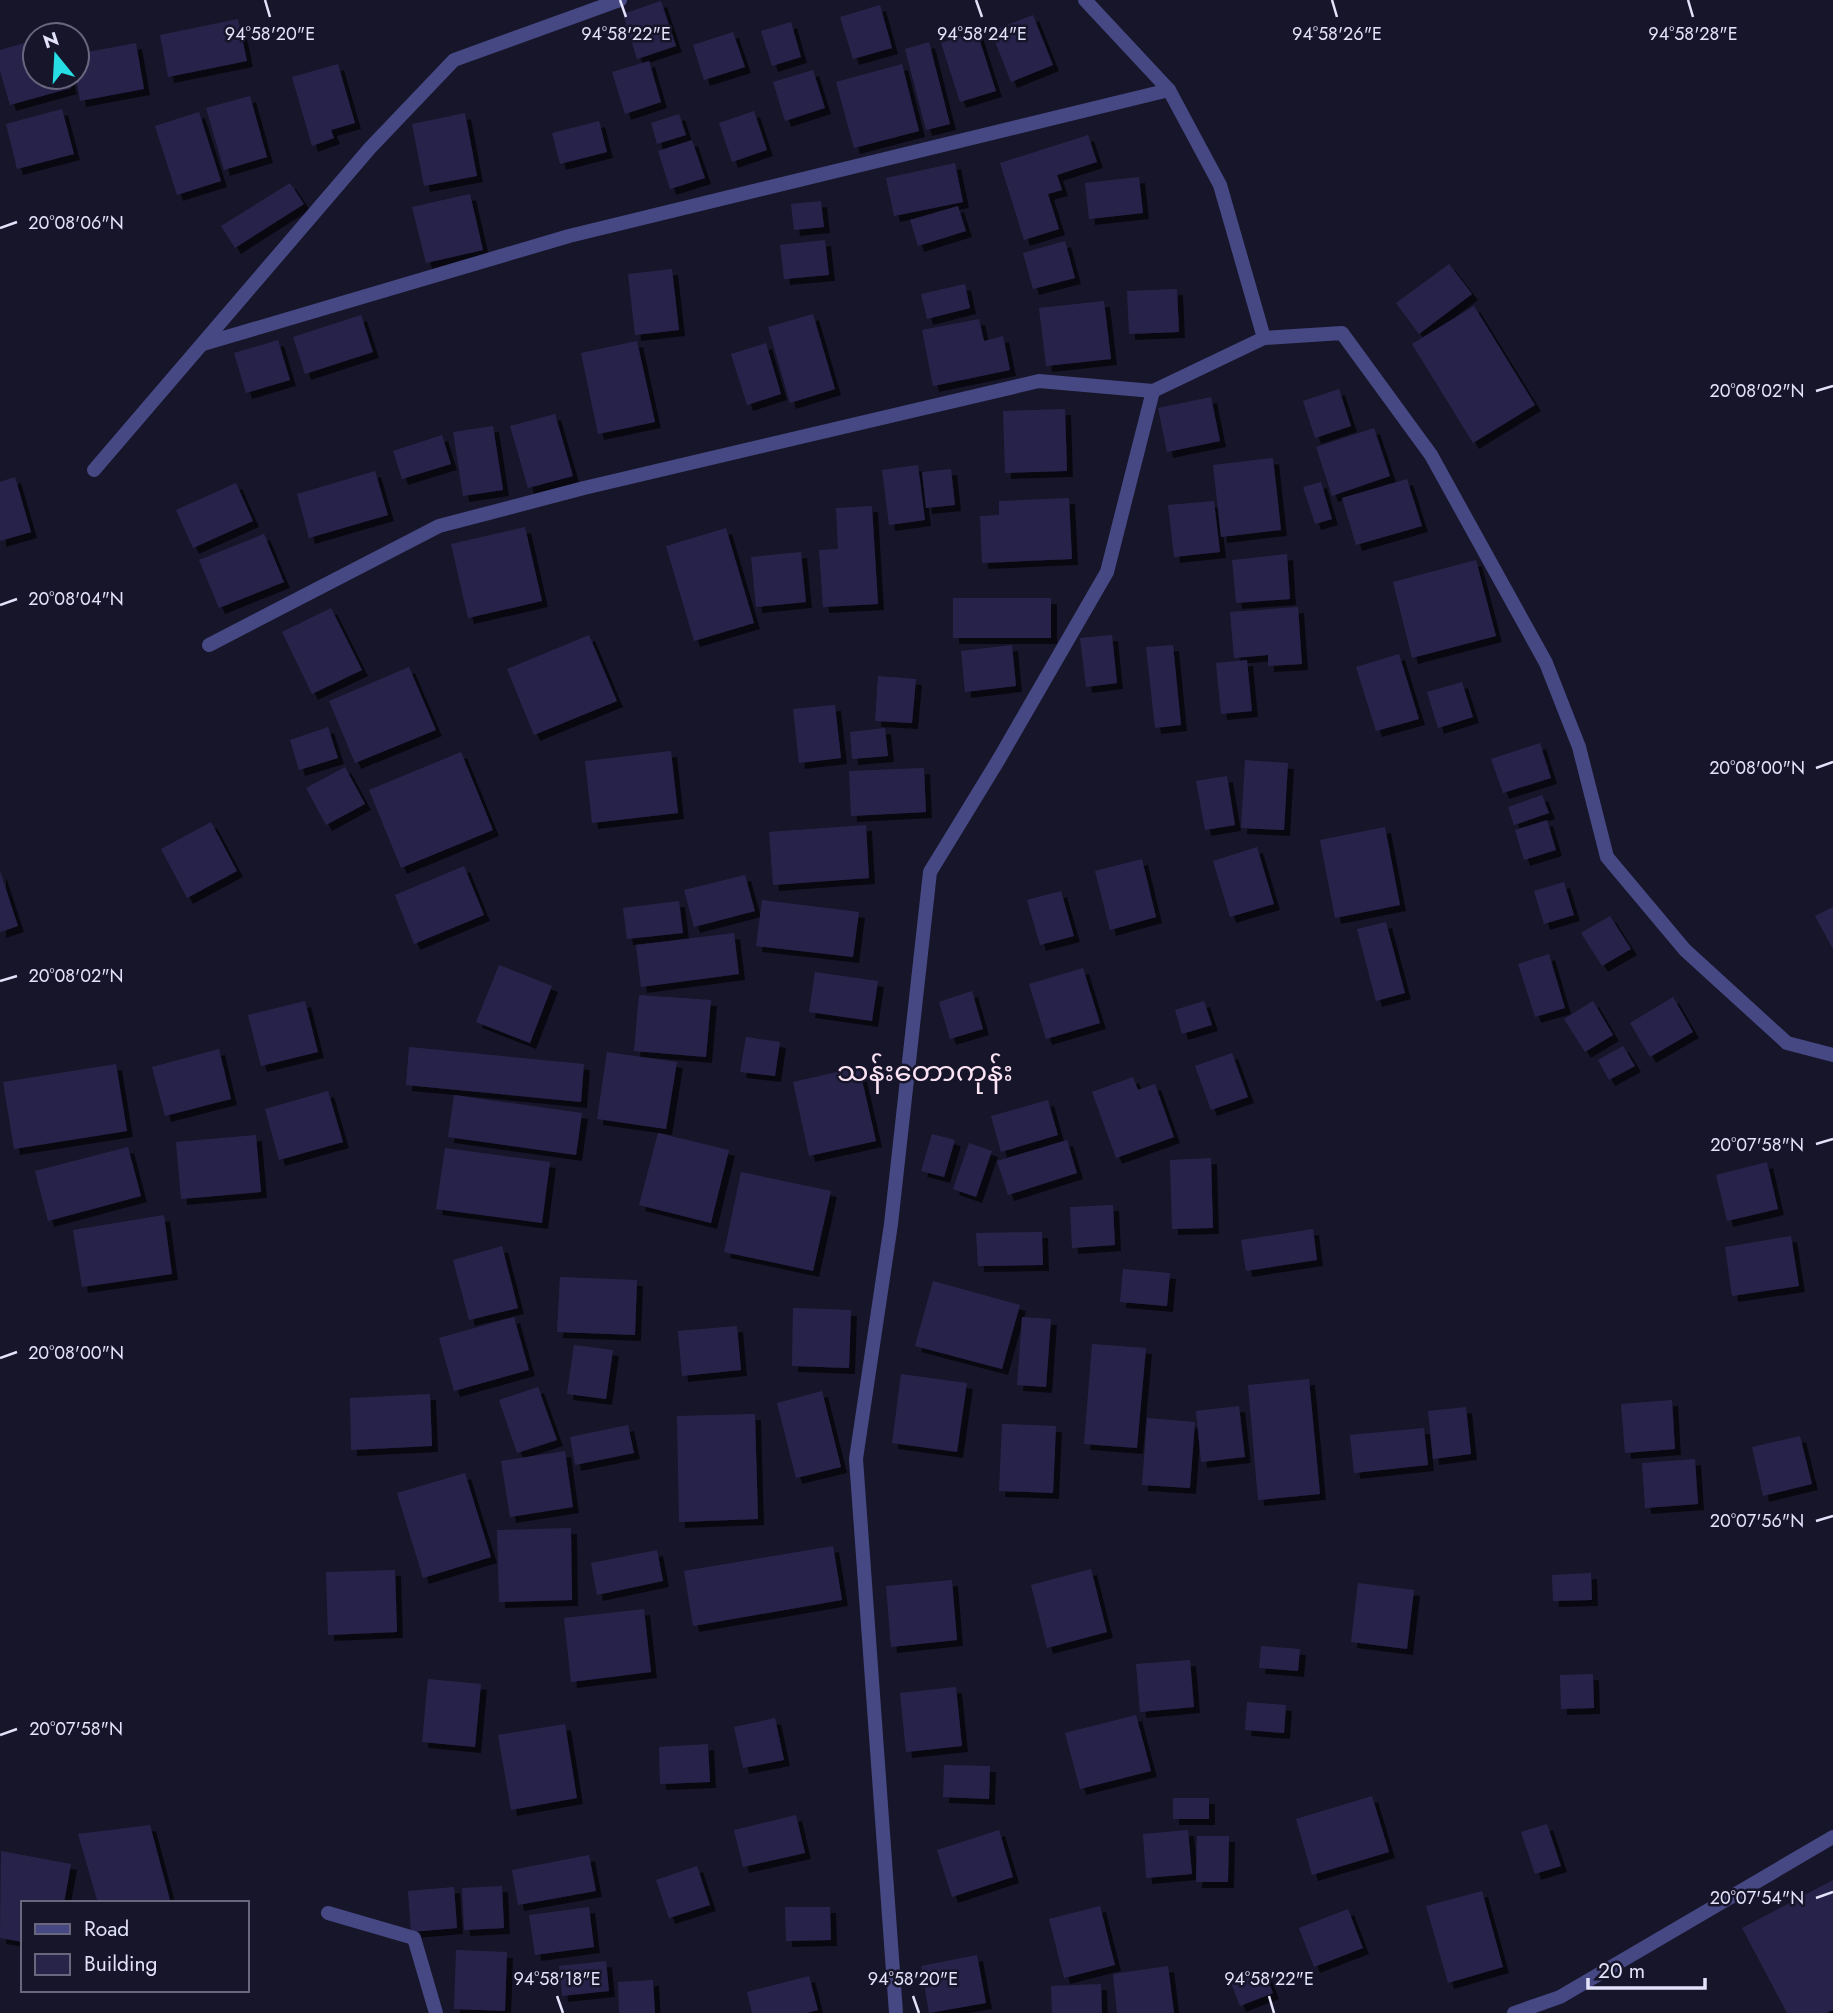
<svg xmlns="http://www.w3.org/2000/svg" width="1833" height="2013" viewBox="0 0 1833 2013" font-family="Jost,'Noto Sans Myanmar',sans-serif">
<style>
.building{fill:#282349;filter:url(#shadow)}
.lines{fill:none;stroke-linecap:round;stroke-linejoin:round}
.street{stroke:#464883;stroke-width:14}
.ticks{fill:none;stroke:#e3e2fb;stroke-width:2.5}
.labels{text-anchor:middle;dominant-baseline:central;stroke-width:5;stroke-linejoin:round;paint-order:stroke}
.quarter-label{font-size:28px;fill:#fbe3f4;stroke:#17152a}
.ticks-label{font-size:18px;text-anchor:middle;fill:#e3e2fb;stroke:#17152a;stroke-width:5;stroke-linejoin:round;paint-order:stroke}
</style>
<defs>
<filter id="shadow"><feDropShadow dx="6" dy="6" stdDeviation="0" flood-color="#0009"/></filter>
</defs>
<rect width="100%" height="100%" fill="#17152a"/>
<g class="building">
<path d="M661 1 676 46 637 59 623 14Z"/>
<path d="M880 5 892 48 853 59 840 17Z"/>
<path d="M1033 15 1053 65 1011 82 991 31Z"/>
<path d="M238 19 247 61 168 77 160 35Z"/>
<path d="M791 22 801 57 772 66 761 31Z"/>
<path d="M733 32 745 67 704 80 693 45Z"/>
<path d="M977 32 996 91 960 102 941 43Z"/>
<path d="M35 40V77H68L71 88 10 105 0 71V50Z"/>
<path d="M929 42 950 124 926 130 905 49Z"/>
<path d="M136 43 144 89 80 101 76 77 77 54Z"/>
<path d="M649 61 661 102 625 114 612 72Z"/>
<path d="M338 64 355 123 331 130 334 138 312 146 292 77Z"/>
<path d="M902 64 919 131 854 148 836 82Z"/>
<path d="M813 70 825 108 785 121 773 82Z"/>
<path d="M250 96 267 157 224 170 206 108Z"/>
<path d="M62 109 74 154 17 169 6 124Z"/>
<path d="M754 111 767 150 732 162 719 123Z"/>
<path d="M199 112 221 181 177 195 155 126Z"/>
<path d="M465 113 477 176 424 186 412 124Z"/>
<path d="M679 114 686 135 657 144 651 123Z"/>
<path d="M599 121 607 152 560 164 552 133Z"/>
<path d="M1088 135 1097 162 1057 175 1062 190 1048 194 1059 229 1024 240 1000 163Z"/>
<path d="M692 140 705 178 670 189 658 151Z"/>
<path d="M955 163 963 202 894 216 886 178Z"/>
<path d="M1139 177 1143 213 1089 219 1085 183Z"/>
<path d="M290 183 304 204 235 248 221 226Z"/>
<path d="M470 194 483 250 426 263 412 207Z"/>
<path d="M821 201 824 227 794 230 791 204Z"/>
<path d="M958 206 966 231 918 246 910 220Z"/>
<path d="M825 240 829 275 784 279 780 245Z"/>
<path d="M1065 241 1075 278 1033 289 1023 253Z"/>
<path d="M1449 264 1472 294 1419 334 1396 303Z"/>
<path d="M672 269 679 330 635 335 628 274Z"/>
<path d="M965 284 970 308 927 319 921 294Z"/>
<path d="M1177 289 1179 332 1129 334 1127 291Z"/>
<path d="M1104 301 1111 359 1046 366 1039 308Z"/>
<path d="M1474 306 1535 405 1473 443 1412 344Z"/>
<path d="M813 314 835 389 790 403 768 327Z"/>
<path d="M361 315 373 352 305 374 293 337Z"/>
<path d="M979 319 984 341 1003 336 1010 370 933 386 922 330Z"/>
<path d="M278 340 290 380 246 393 234 353Z"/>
<path d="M637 341 655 422 598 434 581 353Z"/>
<path d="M766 343 781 394 747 405 731 354Z"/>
<path d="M1339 389 1351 426 1315 438 1303 401Z"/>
<path d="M1211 397 1220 441 1167 452 1158 408Z"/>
<path d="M1065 409 1067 471 1005 473 1003 411Z"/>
<path d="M555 414 573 476 528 488 510 426Z"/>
<path d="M493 426 503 490 463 496 453 432Z"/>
<path d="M1374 428 1390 476 1332 496 1316 447Z"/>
<path d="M442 435 451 464 402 479 393 451Z"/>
<path d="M1273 458 1281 530 1221 537 1213 465Z"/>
<path d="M918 465 925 520 889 525 882 470Z"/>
<path d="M951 469 955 505 926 508 922 472Z"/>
<path d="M375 471 388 515 309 538 297 494Z"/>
<path d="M15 477 31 532 0 541V482Z"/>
<path d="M1407 479 1422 526 1356 545 1342 498Z"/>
<path d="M1321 482 1332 519 1315 524 1303 487Z"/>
<path d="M236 483 253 521 193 548 176 510Z"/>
<path d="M1069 498 1072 559 982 563 980 516 999 515V501Z"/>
<path d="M1214 501 1220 552 1174 557 1168 505Z"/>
<path d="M872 506 878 604 823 607 819 550 838 549 836 508Z"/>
<path d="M525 527 542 601 468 618 451 544Z"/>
<path d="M726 528 754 623 694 641 666 546Z"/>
<path d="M264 534 284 582 219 608 199 560Z"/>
<path d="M801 552 806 602 756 607 751 557Z"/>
<path d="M1287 554 1290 599 1236 603 1232 560Z"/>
<path d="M1476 560 1496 636 1412 658 1393 582Z"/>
<rect x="953" y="598" width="98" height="40"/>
<path d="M1298 607 1302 664 1268 666V655L1234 658 1230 612Z"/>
<path d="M331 608 362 670 312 694 282 632Z"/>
<path d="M589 635 617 701 534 735 507 669Z"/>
<path d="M1112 635 1117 683 1086 687 1080 638Z"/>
<path d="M1012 645 1016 686 965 692 961 651Z"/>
<path d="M1173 645 1181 725 1155 728 1146 647Z"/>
<path d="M1399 654 1419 719 1376 731 1356 667Z"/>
<path d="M1247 660 1252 711 1221 714 1216 663Z"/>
<path d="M409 667 436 730 355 763 329 701Z"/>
<path d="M878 676 916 679 912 723 875 721Z"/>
<path d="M1462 682 1473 717 1438 728 1427 692Z"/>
<path d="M835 705 841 758 799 763 793 709Z"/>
<path d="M328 727 338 758 299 770 290 740Z"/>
<path d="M885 728 888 756 852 759 850 732Z"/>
<path d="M1540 743 1551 778 1503 793 1491 759Z"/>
<path d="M671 751 678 813 592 823 585 761Z"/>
<path d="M461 752 493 830 401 868 369 790Z"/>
<path d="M1245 760 1288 763 1284 830 1241 828Z"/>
<path d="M345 767 365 804 326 825 306 788Z"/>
<path d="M924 768 926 812 851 816 849 771Z"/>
<path d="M1227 776 1235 825 1205 830 1196 781Z"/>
<path d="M1542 795 1549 813 1514 825 1508 807Z"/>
<path d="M1547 820 1556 850 1524 860 1515 830Z"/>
<path d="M211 822 237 871 187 898 161 849Z"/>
<path d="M866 825 869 878 773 885 769 832Z"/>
<path d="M1385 827 1400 905 1335 918 1320 840Z"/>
<path d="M1257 847 1274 904 1230 917 1213 861Z"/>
<path d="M1142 859 1156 917 1110 930 1095 871Z"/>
<path d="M464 866 484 915 414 944 395 895Z"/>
<path d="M0 871 18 926 0 932Z"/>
<path d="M745 875 755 911 694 927 684 890Z"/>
<path d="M1564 882 1574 915 1544 924 1534 891Z"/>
<path d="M1061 891 1074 936 1040 945 1027 900Z"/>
<path d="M762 900 859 912 853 957 756 946Z"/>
<path d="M679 901 683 933 627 939 623 908Z"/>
<path d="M1833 907V949L1815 916Z"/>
<path d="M1610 916 1631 949 1602 966 1581 933Z"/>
<path d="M1386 922 1405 993 1376 1001 1357 929Z"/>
<path d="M734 933 739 974 641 987 636 945Z"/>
<path d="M1549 954 1565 1008 1535 1017 1518 964Z"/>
<path d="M499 965 552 986 530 1043 476 1022Z"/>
<path d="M1083 968 1100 1023 1046 1039 1029 984Z"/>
<path d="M815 972 878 981 872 1021 809 1012Z"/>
<path d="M972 991 983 1029 950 1039 939 1002Z"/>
<path d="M639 995 711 1000 706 1057 634 1051Z"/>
<path d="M1673 997 1693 1032 1650 1057 1630 1023Z"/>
<path d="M305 1001 318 1052 261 1066 248 1015Z"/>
<path d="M1204 1001 1212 1025 1182 1034 1175 1010Z"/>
<path d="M1593 1001 1613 1035 1585 1052 1564 1019Z"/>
<path d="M746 1037 780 1042 775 1076 740 1072Z"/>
<path d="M1623 1046 1635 1066 1609 1080 1598 1060Z"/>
<path d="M409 1047 584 1064 581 1102 406 1085Z"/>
<path d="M219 1049 231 1099 165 1116 152 1067Z"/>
<path d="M607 1052 677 1062 666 1129 597 1119Z"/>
<path d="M1232 1053 1248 1097 1211 1110 1195 1066Z"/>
<path d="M116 1064 127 1131 14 1149 3 1082Z"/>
<path d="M859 1067 876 1141 809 1156 793 1082Z"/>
<path d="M1133 1077 1138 1090 1155 1084 1174 1137 1116 1158 1092 1092Z"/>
<path d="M328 1091 343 1142 279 1160 265 1109Z"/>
<path d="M454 1095 582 1113 576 1155 448 1137Z"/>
<path d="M1048 1100 1058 1135 1001 1152 991 1116Z"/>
<path d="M658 1133 729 1150 711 1223 639 1205Z"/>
<path d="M932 1134 955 1140 944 1177 921 1171Z"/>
<path d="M256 1135 261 1192 181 1199 176 1142Z"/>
<path d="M1067 1140 1077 1173 1008 1195 997 1161Z"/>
<path d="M969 1143 992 1151 976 1197 953 1189Z"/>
<path d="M128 1147 141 1196 48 1221 35 1171Z"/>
<path d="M445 1148 550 1162 542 1223 436 1209Z"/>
<path d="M1211 1158 1213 1228 1172 1229 1170 1160Z"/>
<path d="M1767 1162 1778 1209 1727 1221 1716 1175Z"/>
<path d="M741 1172 831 1191 813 1271 724 1252Z"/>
<path d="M1113 1205 1115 1245 1072 1248 1070 1207Z"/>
<path d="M164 1215 172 1274 82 1287 73 1230Z"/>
<path d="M1313 1229 1317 1260 1246 1271 1241 1240Z"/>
<path d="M1042 1232 1043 1265 978 1266 976 1233Z"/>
<path d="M1791 1236 1799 1286 1732 1296 1725 1247Z"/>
<path d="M502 1246 518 1308 469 1320 453 1260Z"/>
<path d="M1123 1269 1170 1273 1167 1306 1120 1302Z"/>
<path d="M560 1277 637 1280 635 1335 557 1332Z"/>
<path d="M933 1281 1020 1305 1002 1369 915 1346Z"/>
<path d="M793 1308 851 1310 849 1368 792 1366Z"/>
<path d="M514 1317 529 1370 454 1391 439 1338Z"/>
<path d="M1022 1317 1051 1319 1046 1387 1017 1385Z"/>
<path d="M737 1326 741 1370 682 1376 678 1331Z"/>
<path d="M1092 1344 1146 1348 1137 1448 1084 1444Z"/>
<path d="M574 1345 613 1350 606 1399 567 1394Z"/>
<path d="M901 1374 967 1383 957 1452 892 1443Z"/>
<path d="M1309 1379 1320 1494 1258 1500 1248 1385Z"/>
<path d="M538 1387 557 1440 517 1453 499 1400Z"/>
<path d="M822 1391 841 1467 796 1478 777 1403Z"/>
<path d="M430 1394 432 1446 351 1450 350 1398Z"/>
<path d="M1672 1400 1675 1449 1625 1453 1621 1404Z"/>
<path d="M1239 1406 1245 1457 1201 1462 1196 1411Z"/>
<path d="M1466 1407 1471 1454 1433 1459 1428 1411Z"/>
<path d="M755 1414 758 1519 679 1522 677 1416Z"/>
<path d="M1147 1418 1195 1422 1190 1488 1142 1485Z"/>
<path d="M1002 1424 1056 1426 1053 1493 999 1491Z"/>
<path d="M628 1425 634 1453 575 1465 570 1437Z"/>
<path d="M1424 1428 1428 1465 1354 1473 1350 1435Z"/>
<path d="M1800 1436 1812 1484 1763 1496 1752 1447Z"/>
<path d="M565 1451 573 1507 510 1517 501 1461Z"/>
<path d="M1695 1459 1698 1504 1645 1508 1642 1463Z"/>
<path d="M465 1473 491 1557 423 1578 397 1493Z"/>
<path d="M571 1528 572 1600 499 1602 497 1530Z"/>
<path d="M833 1546 842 1600 693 1626 684 1571Z"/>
<path d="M657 1550 663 1581 597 1595 591 1563Z"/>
<path d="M1091 1569 1107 1632 1047 1648 1031 1585Z"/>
<path d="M395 1570 397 1632 328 1635 326 1572Z"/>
<path d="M1591 1573 1592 1600 1553 1601 1552 1575Z"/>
<path d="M952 1580 957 1640 891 1647 886 1586Z"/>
<path d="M1358 1583 1414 1590 1407 1649 1351 1642Z"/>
<path d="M644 1609 651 1672 571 1682 564 1618Z"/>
<path d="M1261 1646 1300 1649 1298 1671 1259 1668Z"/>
<path d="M1190 1660 1194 1707 1140 1712 1136 1664Z"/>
<path d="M1593 1674 1594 1708 1561 1709 1560 1675Z"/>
<path d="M428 1679 481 1684 475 1747 422 1742Z"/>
<path d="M956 1687 962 1746 906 1752 900 1693Z"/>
<path d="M1247 1702 1286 1705 1284 1733 1245 1730Z"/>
<path d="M1136 1715 1151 1771 1080 1789 1065 1733Z"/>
<path d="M775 1718 784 1760 743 1768 734 1727Z"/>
<path d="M565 1724 577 1798 511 1810 498 1735Z"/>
<path d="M708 1744 710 1782 660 1784 659 1747Z"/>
<path d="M944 1765 990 1766 989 1799 943 1797Z"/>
<path d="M1372 1796 1389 1852 1312 1875 1296 1819Z"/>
<rect x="1173" y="1798" width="36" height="21"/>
<path d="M796 1815 805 1853 743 1867 734 1830Z"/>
<path d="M1547 1824 1561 1866 1535 1874 1521 1832Z"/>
<path d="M150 1825 170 1900 159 1903H98L78 1834Z"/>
<path d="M999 1830 1013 1877 952 1897 937 1850Z"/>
<path d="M1188 1830 1192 1874 1146 1878 1143 1834Z"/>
<path d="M1197 1836H1229L1228 1882H1196Z"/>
<path d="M1 1851 71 1864 64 1903H23V1942L0 1938Z"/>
<path d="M589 1855 596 1891 518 1905 512 1870Z"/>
<path d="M697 1866 710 1905 669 1918 656 1880Z"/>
<path d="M1833 1880V2010L1827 2013H1787L1742 1928Z"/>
<path d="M502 1886 504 1928 464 1930 462 1888Z"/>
<path d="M454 1887 457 1928 411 1932 408 1891Z"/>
<path d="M1482 1891 1503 1967 1448 1983 1426 1906Z"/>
<path d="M1100 1906 1115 1965 1064 1978 1049 1919Z"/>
<path d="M589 1907 594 1947 535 1955 529 1915Z"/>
<path d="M785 1907H830L831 1940 786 1941Z"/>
<path d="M1348 1909 1363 1948 1314 1967 1299 1928Z"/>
<path d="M456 1950 507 1952 505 2011 454 2009Z"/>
<path d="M977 1955 986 2003 929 2013 921 1966Z"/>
<path d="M606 1961 609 1991 562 1996 559 1966Z"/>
<path d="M1168 1966 1174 2013H1117L1113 1974Z"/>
<path d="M1264 1970 1273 1993 1240 2006 1231 1983Z"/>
<path d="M809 1976 818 2010 806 2013H752L747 1992Z"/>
<path d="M653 1980 655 2013H619L618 1982Z"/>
<path d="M1101 1984 1102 2013H1052L1051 1986Z"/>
</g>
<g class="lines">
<g class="street">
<path d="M1085 0 1169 90 1220 185 1264 338"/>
<path d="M203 344 569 236 1169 90"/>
<path d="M94 470 370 148 454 60 620 0"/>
<path d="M209 645 439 526 584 488 1039 381 1153 391 1264 338 1342 333 1431 455 1546 663 1579 747 1607 857 1685 950 1787 1043 1833 1055"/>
<path d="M328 1913 414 1938 436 2013"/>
<path d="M896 2013 856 1459 891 1224 930 872 999 759 1107 572 1153 391"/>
<path d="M1514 2013 1560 1997 1833 1837"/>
</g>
</g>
<path class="ticks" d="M265 0 270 17M620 0 626 17M976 0 982 17M1332 0 1337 17M1688 0 1693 17M0 228 17 222M1816 391 1833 386M0 605 17 599M1816 768 1833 762M0 981 17 976M1816 1144 1833 1139M0 1358 17 1352M1816 1521 1833 1516M0 1735 17 1729M1816 1898 1833 1892M557 1996 563 2013M913 1996 919 2013M1269 1996 1274 2013"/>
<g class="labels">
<g class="quarter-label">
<text x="925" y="1071">သန်းတောကုန်း</text>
</g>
</g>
<g class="ticks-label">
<text x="270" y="40">94°58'20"E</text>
<text x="626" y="40">94°58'22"E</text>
<text x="982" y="40">94°58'24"E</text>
<text x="1337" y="40">94°58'26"E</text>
<text x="1693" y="40">94°58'28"E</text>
<text x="76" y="229">20°08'06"N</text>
<text x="1757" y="397">20°08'02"N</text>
<text x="76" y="605">20°08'04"N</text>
<text x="1757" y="774">20°08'00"N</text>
<text x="76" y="982">20°08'02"N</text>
<text x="1757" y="1151">20°07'58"N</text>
<text x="76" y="1359">20°08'00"N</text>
<text x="1757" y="1527">20°07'56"N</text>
<text x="76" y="1735">20°07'58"N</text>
<text x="1757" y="1904">20°07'54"N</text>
<text x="557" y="1985">94°58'18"E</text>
<text x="913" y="1985">94°58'20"E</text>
<text x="1269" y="1985">94°58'22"E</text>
</g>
<rect x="21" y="1901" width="228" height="91" fill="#17152a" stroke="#69677e" stroke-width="2"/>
<rect x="35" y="1924" width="35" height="10" fill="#464883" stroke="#69677e" stroke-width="2"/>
<text x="84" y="1936" font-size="21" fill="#e3e2fb">Road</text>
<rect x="35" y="1954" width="35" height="21" fill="#282349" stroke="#69677e" stroke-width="2"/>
<text x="84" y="1971" font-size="21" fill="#e3e2fb">Building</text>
<g transform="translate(56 56) rotate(342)"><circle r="33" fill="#17152a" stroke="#69677e" stroke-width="2"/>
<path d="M0-5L12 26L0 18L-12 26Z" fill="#26dee3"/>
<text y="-10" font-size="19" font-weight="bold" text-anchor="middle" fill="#e3e2fb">N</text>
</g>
<path d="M1588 1978v10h117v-10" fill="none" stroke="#e3e2fb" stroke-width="3.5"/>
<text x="1598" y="1978" font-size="21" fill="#e3e2fb" stroke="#17152a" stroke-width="5" paint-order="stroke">20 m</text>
</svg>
